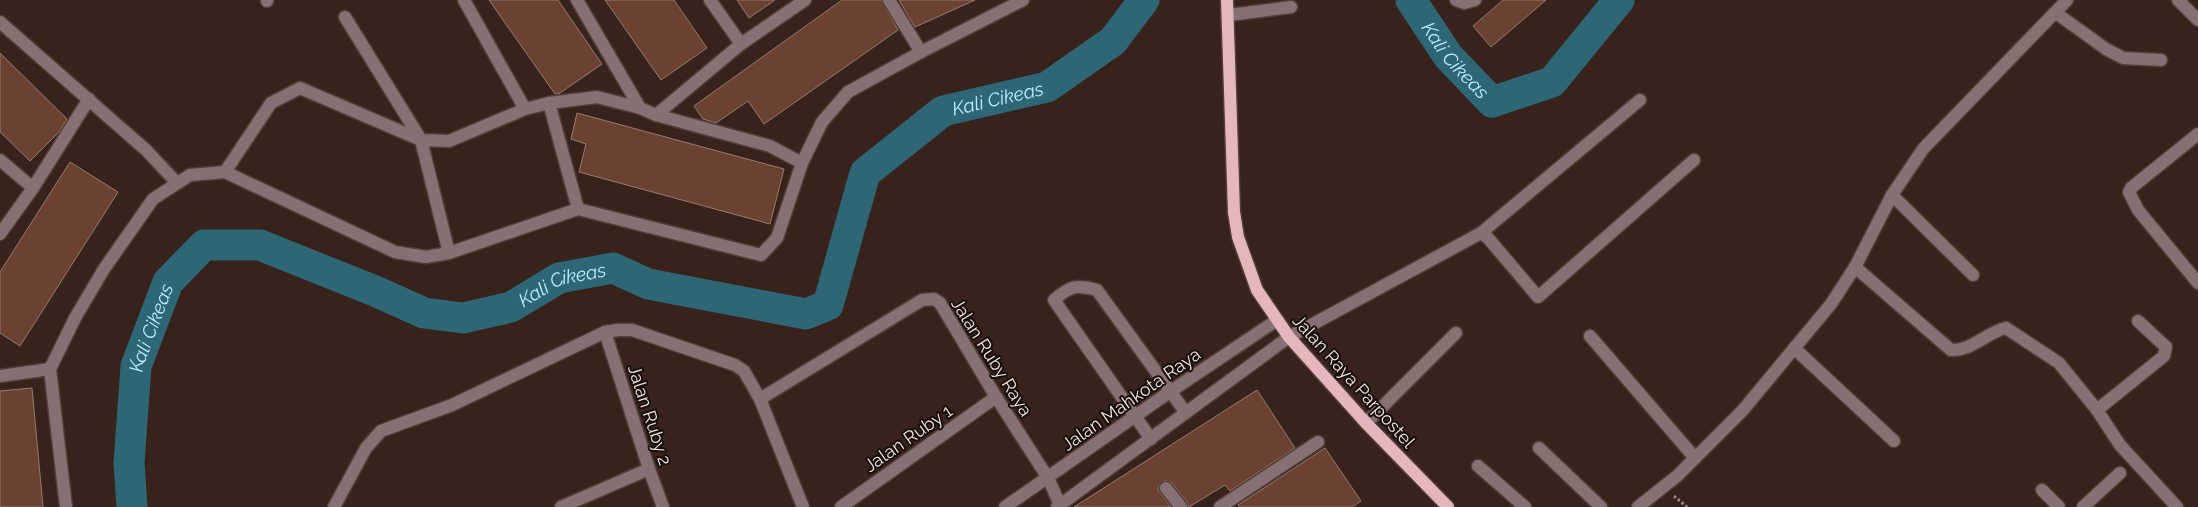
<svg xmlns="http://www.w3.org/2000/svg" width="2198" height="507" viewBox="0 0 2198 507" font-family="Raleway,sans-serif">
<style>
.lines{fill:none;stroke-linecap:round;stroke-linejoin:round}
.river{stroke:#2e6676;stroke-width:31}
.building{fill:#6b4231;stroke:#937b71}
.minor-casing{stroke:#513e36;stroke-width:15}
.major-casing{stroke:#513e36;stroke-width:15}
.path{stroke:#9b8a83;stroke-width:3;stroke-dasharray:2.5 2.5;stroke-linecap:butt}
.minor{stroke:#867073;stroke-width:12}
.major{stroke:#e5b7bd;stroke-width:12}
.labels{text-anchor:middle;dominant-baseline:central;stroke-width:4;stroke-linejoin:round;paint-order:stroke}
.street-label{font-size:18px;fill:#f1e3dd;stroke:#180f0b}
.water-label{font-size:19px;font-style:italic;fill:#baedfd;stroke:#180f0b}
</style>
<rect width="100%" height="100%" fill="#37231b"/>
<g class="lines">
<g class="river">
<path id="s1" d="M1411 0 1448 56 1492 102 1552 82 1619 0"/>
<path id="s2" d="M132 507 129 463 136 366 168 282 204 245H260L375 291 424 313 463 318 511 307 559 278 613 268 648 284 806 314 828 305 865 173 943 111 1047 87 1113 41 1144 0"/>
</g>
</g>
<g class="building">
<path d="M489 0H558L602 64 560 93 555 94Z"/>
<path d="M605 0H674L707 48 661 80Z"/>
<path d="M737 0H775L749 18Z"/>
<path d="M842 0H881L898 30 764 124 748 101 716 123 703 119 694 106Z"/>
<path d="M899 0H975L915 27Z"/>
<path d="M1503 0H1546L1491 47 1473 26Z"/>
<path d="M0 53 67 119 59 132 30 161 0 132Z"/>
<path d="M577 113 784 169 770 224 579 172 586 144 571 139Z"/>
<path d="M70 162 118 192 20 346 0 333V272Z"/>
<path d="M32 388 43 507H0V391Z"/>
<path d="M1257 390 1295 448 1230 491 1225 485 1189 507 1187 502 1172 483 1165 480 1159 485 1158 490 1171 507H1074Z"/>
<path d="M1325 448 1361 501 1352 507H1240L1238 505Z"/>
</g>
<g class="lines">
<g class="minor-casing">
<g id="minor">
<path d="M267 0V1"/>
<path d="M464 0 525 109"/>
<path d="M577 0 640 108"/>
<path d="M710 0 741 44"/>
<path d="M889 0 921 52"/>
<path d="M1456 0 1464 3 1475 0"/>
<path d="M2178 0 2198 20"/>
<path d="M2056 13 2106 49 2123 58 2161 60"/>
<path d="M1229 15 1291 7"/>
<path d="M345 17 421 140 449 253"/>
<path d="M0 22 146 150 177 183"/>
<path d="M549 103 578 209"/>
<path d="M656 115 770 146 802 163"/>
<path d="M2198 134 2131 188 2129 192 2138 210 2198 283"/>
<path d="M0 160 33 188"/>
<path d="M225 172 271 103 300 88 421 140 449 141 525 109 549 103 597 97 640 108 656 115 741 44 805 0"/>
<path d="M1892 195 1973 275"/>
<path d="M1481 233 1640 100"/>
<path d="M0 234 33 188 89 99"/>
<path d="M1855 267 1951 350C1972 351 1985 333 2006 328L2059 363 2097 410 2120 445 2177 507"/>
<path d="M605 332 649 469 663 507"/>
<path d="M1590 336 1695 458"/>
<path d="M1794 348 1894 441"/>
<path d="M50 369 66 507"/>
<path d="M0 376 50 369 75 318 104 269 153 199 190 175 225 172 395 252 426 257 449 253 578 209 761 255 777 238 802 163 822 122 848 92 921 52 1023 0"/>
<path d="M760 399 922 300 934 299 940 303 996 397 1048 478 1061 507"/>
<path d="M2097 410 2164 356 2166 347 2138 321"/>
<path d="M1366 423 1456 333"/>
<path d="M1151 439 1054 300C1070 286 1076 284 1097 290L1186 413"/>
<path d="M1539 448 1601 507"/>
<path d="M1478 466 1525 507"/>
<path d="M1166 488 1181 507"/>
<path d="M2042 490 2059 507"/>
<path d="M334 507 366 448 381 431 452 405 605 332 618 330H632L735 365 744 371 760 399 803 507"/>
<path d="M561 507 649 469"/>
<path d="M841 507 996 397"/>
<path d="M1005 507 1171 391 1277 320"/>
<path d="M1057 507 1289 337 1481 233 1488 238 1538 297 1694 160"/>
<path d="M1220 507 1318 442"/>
<path d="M1638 507 1677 476 1743 410 1831 304 1855 267 1892 195 1923 149 2067 0"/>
<path d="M2083 507 2120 473"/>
</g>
</g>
<g class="major-casing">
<path id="major" d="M1227 0 1234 212 1238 237 1257 290 1289 337 1366 423 1448 507"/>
</g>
<path class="path" d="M1674 496 1687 507"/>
<use href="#minor" class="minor"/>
<use href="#major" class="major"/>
</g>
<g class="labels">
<g class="street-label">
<text transform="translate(992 357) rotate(58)">Jalan Ruby Raya</text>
<text transform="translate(1354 381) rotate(48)">Jalan Raya Parpostel</text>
<text transform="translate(1131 399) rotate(-35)">Jalan Mahkota Raya</text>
<text transform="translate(650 415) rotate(72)">Jalan Ruby 2</text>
<text transform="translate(908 438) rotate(-35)">Jalan Ruby 1</text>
</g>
<g class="water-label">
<text stroke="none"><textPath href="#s1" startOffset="75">Kali Cikeas</textPath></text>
<text stroke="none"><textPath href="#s2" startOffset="1232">Kali Cikeas</textPath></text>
<text stroke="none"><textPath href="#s2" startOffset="662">Kali Cikeas</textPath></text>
<text stroke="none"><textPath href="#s2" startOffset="182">Kali Cikeas</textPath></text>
</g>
</g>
</svg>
